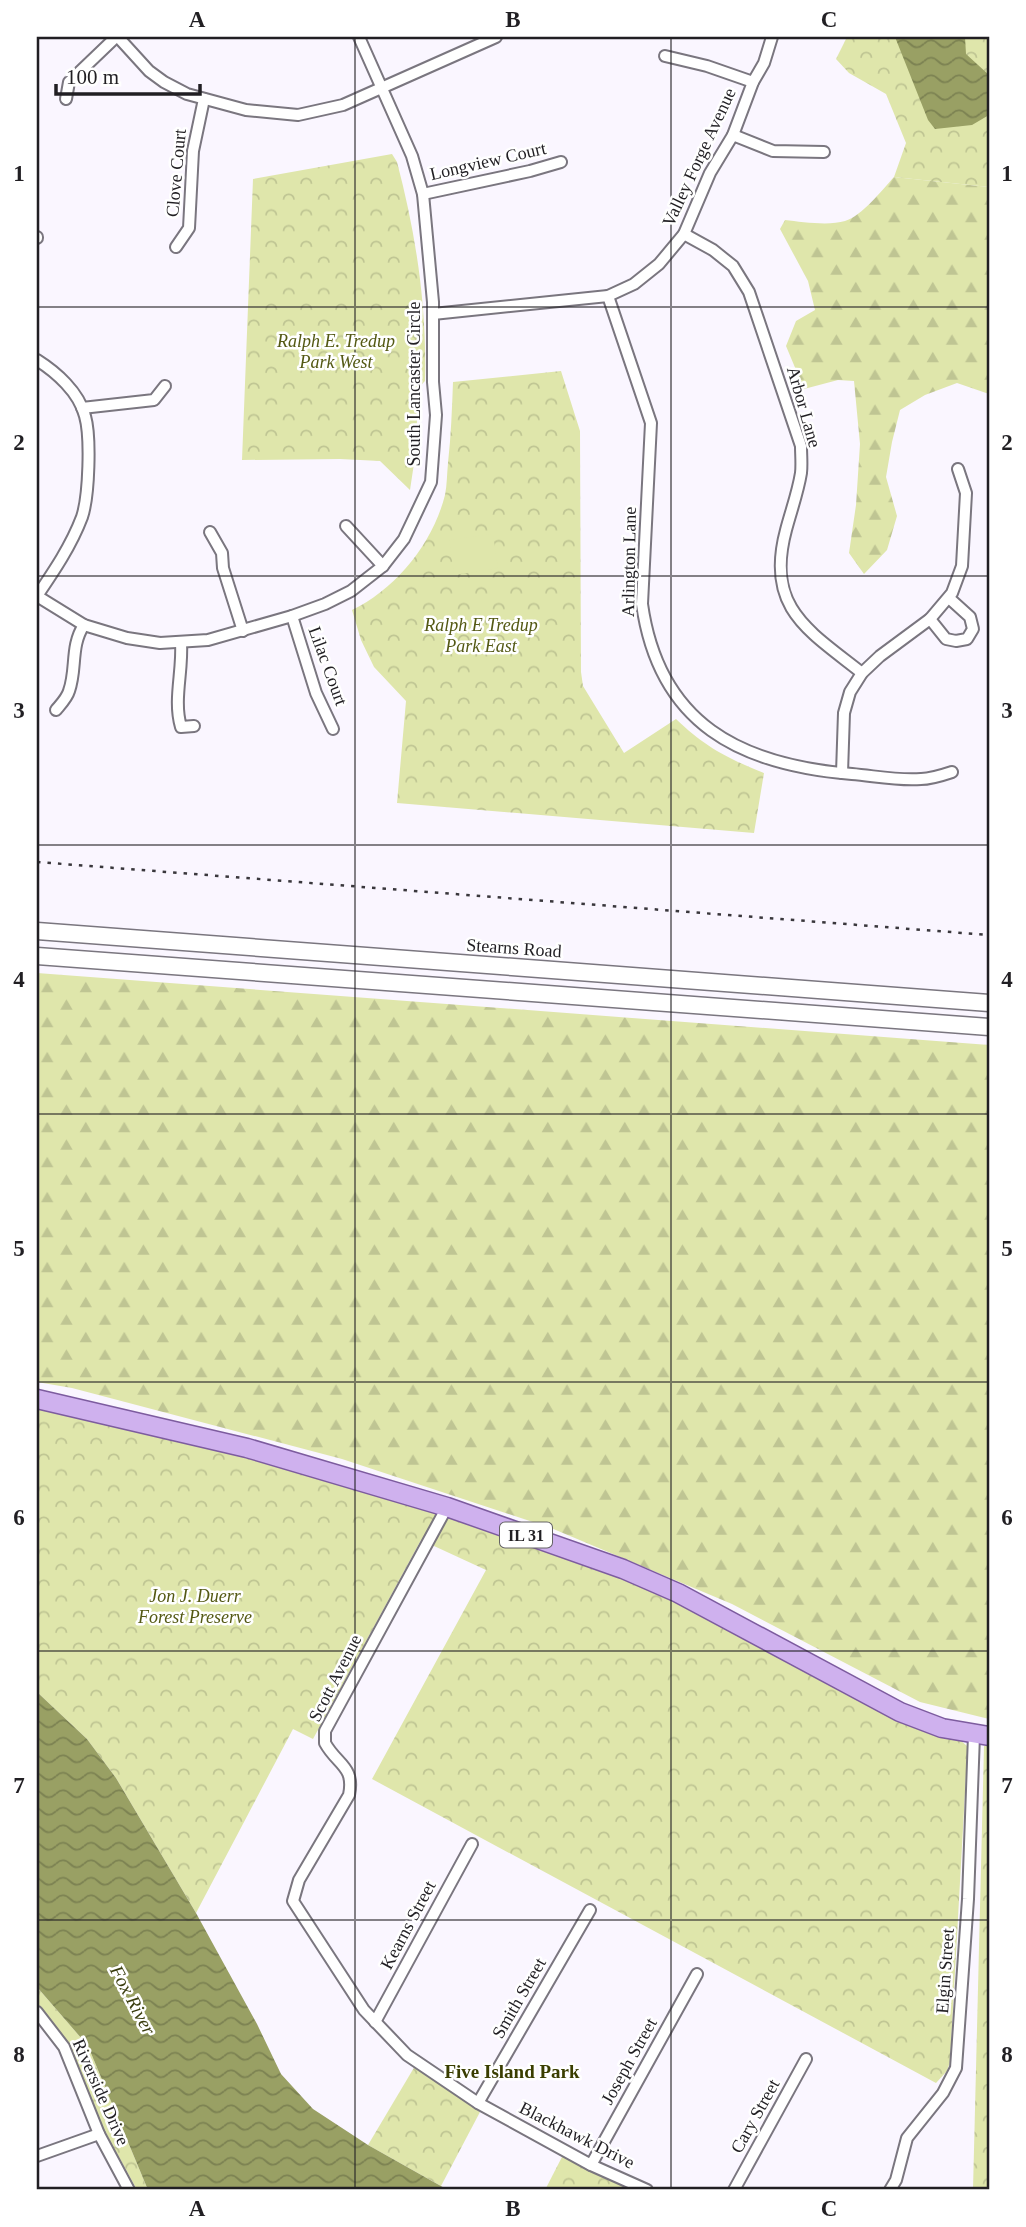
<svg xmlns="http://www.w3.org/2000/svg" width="1026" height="2227" viewBox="0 0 1026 2227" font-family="'Times New Roman',serif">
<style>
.forest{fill:url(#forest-firs)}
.park{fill:url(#park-crowns)}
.pitch{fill:#dfe6ab}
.water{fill:url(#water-waves)}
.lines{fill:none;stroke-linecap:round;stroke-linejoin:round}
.minor-casing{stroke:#7a767f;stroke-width:14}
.secondary-casing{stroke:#7a767f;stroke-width:19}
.primary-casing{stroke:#7d5c9f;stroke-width:21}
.minor{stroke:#fff;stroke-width:10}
.secondary{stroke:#fff;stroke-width:16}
.primary{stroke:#cfb1ee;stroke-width:18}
.rail{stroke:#39373c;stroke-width:2.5;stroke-dasharray:3.5 7;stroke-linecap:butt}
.grid{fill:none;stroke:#211f23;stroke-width:2;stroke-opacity:0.55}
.labels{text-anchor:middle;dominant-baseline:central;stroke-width:5;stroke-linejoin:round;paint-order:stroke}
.shield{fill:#fff;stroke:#646265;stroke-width:2}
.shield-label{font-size:16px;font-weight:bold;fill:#211f23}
.street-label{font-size:18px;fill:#211f23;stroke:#fff}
.park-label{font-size:18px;font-style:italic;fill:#545914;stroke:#fff}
.water-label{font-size:19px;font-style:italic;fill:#3a3d0e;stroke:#fff}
.neighbourhood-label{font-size:19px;font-weight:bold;fill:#3a3e00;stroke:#fff}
.neatline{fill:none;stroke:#211f23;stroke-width:2.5}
.grid-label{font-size:23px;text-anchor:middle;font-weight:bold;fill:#211f23}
</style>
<defs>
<pattern id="forest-firs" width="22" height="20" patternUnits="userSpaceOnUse" patternTransform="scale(1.75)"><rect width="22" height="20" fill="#dfe6ab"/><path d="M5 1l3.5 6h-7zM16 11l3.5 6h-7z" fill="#bfc593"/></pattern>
<pattern id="park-crowns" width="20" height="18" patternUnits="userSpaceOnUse" patternTransform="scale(1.75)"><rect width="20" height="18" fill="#dfe6ab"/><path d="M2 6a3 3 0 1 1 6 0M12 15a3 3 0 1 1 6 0" fill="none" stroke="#bfc593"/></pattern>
<pattern id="water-waves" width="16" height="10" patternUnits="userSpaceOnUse" patternTransform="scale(1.75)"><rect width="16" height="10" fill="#99a064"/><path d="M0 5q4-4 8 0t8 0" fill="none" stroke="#7c8252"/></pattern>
</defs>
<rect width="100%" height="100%" fill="#faf6ff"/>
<g class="forest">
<path d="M894 177 989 187V394L957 383 925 395 900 410 892 442 886 477 897 516 887 550 864 574 849 553 856 505 860 444 854 381 838 380 804 389 786 346 796 321 815 310 808 281 780 229 785 220C802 222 829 226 845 221 862 216 882 190 894 177Z"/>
<path d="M37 973 989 1045V1719L920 1702 732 1604 551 1528 342 1459 72 1388 37 1382Z"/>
</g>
<g class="park">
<path d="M847 37H989V187L894 177 906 143 886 94 849 73 836 59Z"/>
<path d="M392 154 397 162C416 234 427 306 425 381L418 388 416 450 410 490 380 461 340 459 242 460 253 179Z"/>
<path d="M561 371 580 431 581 672 583 686 624 753 676 719C705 747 727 758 764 773L754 833 397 803 406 701 374 667 361 640 352 610C396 589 433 543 445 495 447 485 447 473 448 463 451 436 452 409 453 382Z"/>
<path d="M37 1408 289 1467 483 1528 609 1572 702 1614 959 1739 967 1746V1756L950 2062 947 2071 936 2083 372 1779 486 1570 421 1540 313 1739 293 1729 196 1913 116 1778 87 1739 37 1692Z"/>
<path d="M984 1746H989V2190H973Z"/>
<path d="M37 1987 88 2046 148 2190H137L107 2135 75 2066 50 2021 37 2002Z"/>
<path d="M415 2066 480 2112 441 2186 368 2145Z"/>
<path d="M563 2155 634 2190H545Z"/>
</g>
<path class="pitch" d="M493 534 498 568 454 575 449 540Z"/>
<g class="water">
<path d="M895 37H965L966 54 989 75V115L972 125 935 129 928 120Z"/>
<path d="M37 1692 87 1739 116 1778 196 1913 257 2024 281 2074 313 2109 368 2145 448 2190H148L88 2046 37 1987Z"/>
</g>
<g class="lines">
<g class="minor-casing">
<g id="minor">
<path d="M118 37 149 71 164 82 187 94 246 110 298 115 343 105 496 37"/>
<path d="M665 56 707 66 753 82"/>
<path d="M66 99 69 82 116 37"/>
<path d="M733 135 773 151 824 152"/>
<path d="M423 194 530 171 561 162"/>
<path d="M684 234 713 250 733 266 749 292 801 446C801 455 802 464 801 473 798 492 791 511 786 530 765 608 808 630 862 673"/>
<path d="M37 238V237"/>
<path d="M176 247 189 228 193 151 204 99"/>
<path d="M608 296 651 423 642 604C659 724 740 765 852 774 875 776 899 781 921 779 931 779 943 775 952 772"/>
<path d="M433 314 608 296 634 284 659 264 684 234 710 173 733 135 753 82 764 63 772 37"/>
<path d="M37 360C56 372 79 392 85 416 91 437 89 496 82 517 71 546 54 571 37 596"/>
<path d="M82 408 154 400 165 386"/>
<path d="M346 526 383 566"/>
<path d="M210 532 222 553 223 568 243 631"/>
<path d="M37 596 84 625 127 638 160 643 208 640 292 616 325 604 351 591 383 566 404 539 431 482 436 415 433 382V302L423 194 412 156 359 37"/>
<path d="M292 616 316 693 333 729"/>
<path d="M930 619 946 639 956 641 967 639 973 629 970 617 949 598"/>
<path d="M181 643C183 671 173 700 181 727L194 726"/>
<path d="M56 710C61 704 67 698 69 691 77 669 70 646 84 625"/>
<path d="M842 773 844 713 850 692 862 673 880 656 930 619 952 593 962 566 966 493 958 469"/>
<path d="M447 1507 325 1731V1743C337 1765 355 1766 349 1795L299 1880 293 1901 364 2010 407 2055 478 2103 591 2165 647 2190"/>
<path d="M37 2012 64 2047 99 2134 129 2190"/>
<path d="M375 2022 472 1844"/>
<path d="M478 2103 590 1910"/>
<path d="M37 2156 99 2134"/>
<path d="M591 2165 697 1974"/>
<path d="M734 2190 806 2059"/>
<path d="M890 2190 896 2180 907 2138 943 2093 956 2068 968 1899 974 1735"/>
</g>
</g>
<g class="secondary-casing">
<g id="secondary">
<path d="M37 931 989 1003"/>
<path d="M37 956 989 1027"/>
</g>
</g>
<g class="primary-casing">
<path id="primary" d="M37 1399 247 1448 447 1507 623 1569 678 1593 900 1712 942 1728 989 1736"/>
</g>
<use href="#minor" class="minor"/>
<use href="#secondary" class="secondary"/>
<use href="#primary" class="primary"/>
<path class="rail" d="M37 862 989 935"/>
</g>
<path class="grid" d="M355 37V2190M671 37V2190M37 307H989M37 576H989M37 845H989M37 1114H989M37 1382H989M37 1651H989M37 1920H989"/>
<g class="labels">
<rect class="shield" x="500" y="1522.5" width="52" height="25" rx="5"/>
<g class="shield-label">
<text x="526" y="1535">IL 31</text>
</g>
<g class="street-label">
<text transform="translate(699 157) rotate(-65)">Valley Forge Avenue</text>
<text transform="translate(488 161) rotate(-13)">Longview Court</text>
<text transform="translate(176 173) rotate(-85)">Clove Court</text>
<text transform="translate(414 384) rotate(-90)">South Lancaster Circle</text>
<text transform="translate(804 407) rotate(74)">Arbor Lane</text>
<text transform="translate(629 562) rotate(-89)">Arlington Lane</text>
<text transform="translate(328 666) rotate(70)">Lilac Court</text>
<text transform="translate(514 948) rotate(4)">Stearns Road</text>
<text transform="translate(335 1678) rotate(-63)">Scott Avenue</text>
<text transform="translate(408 1925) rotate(-62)">Kearns Street</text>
<text transform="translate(945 1971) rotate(-86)">Elgin Street</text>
<text transform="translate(519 1998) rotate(-60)">Smith Street</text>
<text transform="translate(629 2061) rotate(-61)">Joseph Street</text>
<text transform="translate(101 2092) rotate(66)">Riverside Drive</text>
<text transform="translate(755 2116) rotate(-61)">Cary Street</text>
<text transform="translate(577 2135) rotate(27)">Blackhawk Drive</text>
</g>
<g class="park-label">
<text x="336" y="341">Ralph E. Tredup<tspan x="336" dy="21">Park West</tspan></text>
<text x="481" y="625">Ralph E Tredup<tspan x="481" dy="21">Park East</tspan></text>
<text x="195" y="1596">Jon J. Duerr<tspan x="195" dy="21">Forest Preserve</tspan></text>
</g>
<g class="water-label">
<text transform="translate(133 2000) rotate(62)">Fox River</text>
</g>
<g class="neighbourhood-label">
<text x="512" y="2071">Five Island Park</text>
</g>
</g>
<rect width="1026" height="2227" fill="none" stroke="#ffffff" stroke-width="77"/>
<path d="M56 84v10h144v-10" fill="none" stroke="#211f23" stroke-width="3.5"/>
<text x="66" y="84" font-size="21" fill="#211f23" stroke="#ffffff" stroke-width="5" paint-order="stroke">100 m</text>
<rect x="38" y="38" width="950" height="2150" class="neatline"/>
<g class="grid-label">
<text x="197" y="27">A</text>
<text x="513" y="27">B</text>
<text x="829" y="27">C</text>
<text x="19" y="181">1</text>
<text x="1007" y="181">1</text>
<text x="19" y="450">2</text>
<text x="1007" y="450">2</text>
<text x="19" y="718">3</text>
<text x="1007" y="718">3</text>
<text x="19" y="987">4</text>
<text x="1007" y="987">4</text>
<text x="19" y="1256">5</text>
<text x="1007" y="1256">5</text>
<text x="19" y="1525">6</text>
<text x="1007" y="1525">6</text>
<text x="19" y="1793">7</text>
<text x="1007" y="1793">7</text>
<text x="19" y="2062">8</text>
<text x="1007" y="2062">8</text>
<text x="197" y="2216">A</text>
<text x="513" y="2216">B</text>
<text x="829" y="2216">C</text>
</g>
</svg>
